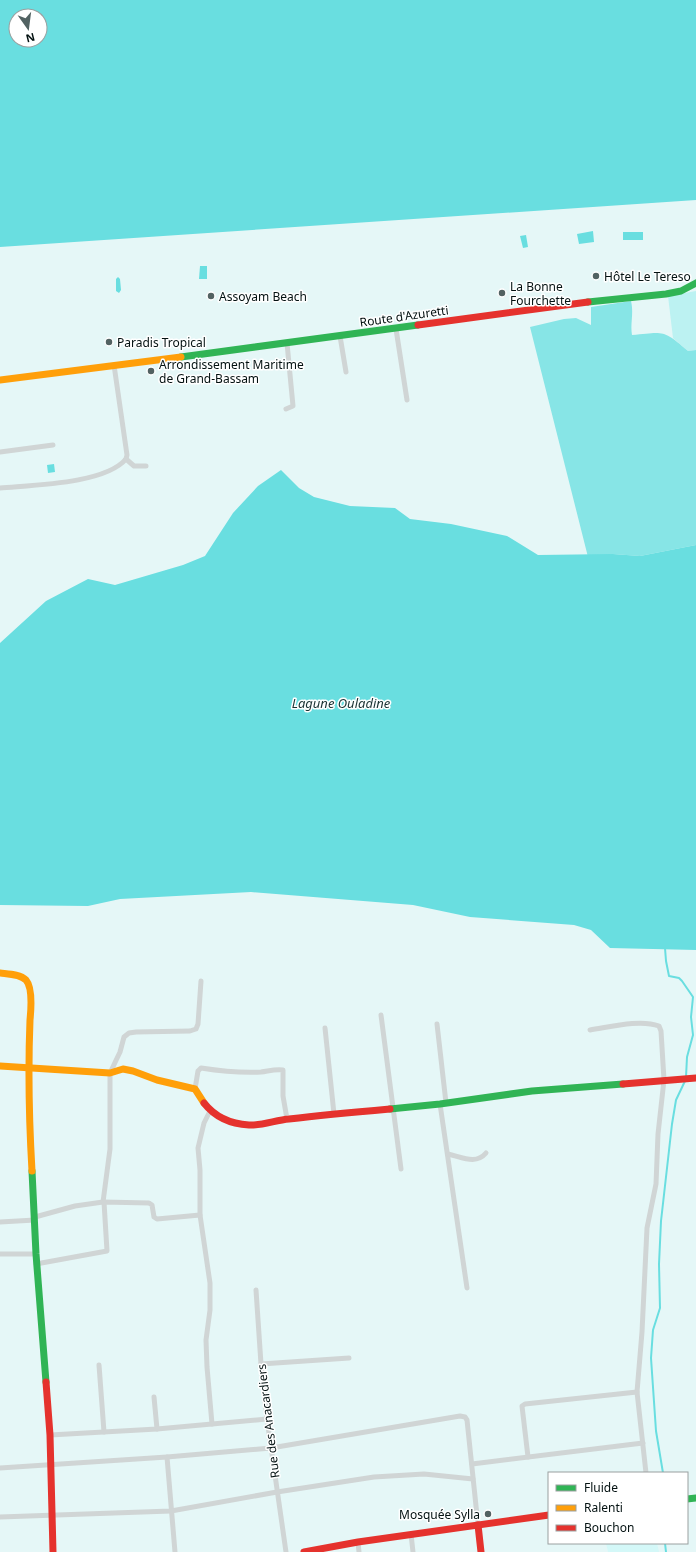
<svg xmlns="http://www.w3.org/2000/svg" width="696" height="1552" viewBox="0 0 696 1552" font-family="'Noto Sans',sans-serif">
<style>
.built{fill:#d4f8f8}
.green{fill:#bcf2f2}
.forest{fill:#87e5e6}
.water{fill:#69dee0;fill-rule:evenodd}
.lines{fill:none;stroke-linecap:round;stroke-linejoin:round}
.stream{stroke:#69dee0;stroke-width:2}
.street{stroke:#d0d5d5;stroke-width:5}
.fast{stroke:#30b455;stroke-width:7}
.slow{stroke:#ff9f0a;stroke-width:7}
.jam{stroke:#e5322d;stroke-width:7}
.poi-dot{fill:#526262;stroke:#fff;stroke-width:1.5}
.labels{text-anchor:middle;dominant-baseline:central;stroke-width:3;stroke-linejoin:round;paint-order:stroke}
.poi-label{font-size:12px;fill:#031111;stroke:#fff;text-anchor:start}
.street-label{font-size:12px;fill:#031111;stroke:#fff}
.water-label{font-size:13px;font-style:italic;fill:#1a3334;stroke:#fff}
</style>
<rect width="100%" height="100%" fill="#e5f7f7"/>
<path class="built" d="M606 1543H657L659 1552H608Z"/>
<path class="green" d="M696 291V350L688 351 673 338 668 296Z"/>
<path class="forest" d="M631 301C634 313 630 324 632 335 664 332 663 329 688 351L696 350V545L640 556 613 554 589 561 530 327 564 319 576 318 591 325V307Z"/>
<g class="water">
<path d="M0 0H696V200L0 247ZM16 16H40V40H16Z"/>
<path d="M593 231 594 242 579 244 577 234Z"/>
<rect x="623" y="232" width="20" height="8"/>
<path d="M526 235 528 247 523 248 520 236Z"/>
<path d="M200 266H207V279H199Z"/>
<path d="M118 277 120 279 121 290 119 293 116 291V279Z"/>
<path d="M54 464 55 472 48 473 47 465Z"/>
<path d="M281 470 299 488 314 497 350 506 395 508 410 519 451 524 507 536 538 555 613 554 640 556 696 545V950L610 948 591 930 574 925 470 917 413 905 251 892 120 899 88 906 0 905V643L46 601 88 579 115 585 183 565 205 556 233 513 258 486Z"/>
</g>
<g class="lines">
<g class="stream">
<path d="M665 948 666 961 669 976 679 978 682 981 693 997 691 1017 693 1035 687 1057 686 1077"/>
<path d="M663 1473 656 1431 651 1358 653 1330 660 1308 659 1264 661 1221 672 1124 676 1100 685 1081"/>
<path d="M665 1543 666 1552"/>
</g>
<g class="street">
<path d="M396 329 407 400"/>
<path d="M340 336 346 372"/>
<path d="M114 365 127 455 126 459"/>
<path d="M286 409 293 406 287 343"/>
<path d="M0 452 53 445"/>
<path d="M126 459 134 466H146"/>
<path d="M0 488C32 485 105 484 126 459"/>
<path d="M381 1015 401 1169"/>
<path d="M437 1024 446 1103"/>
<path d="M325 1028 334 1114"/>
<path d="M590 1030C610 1027 640 1019 659 1026L661 1031 664 1080 658 1134 656 1184 647 1228 642 1332 637 1392 646 1473"/>
<path d="M195 1089 198 1071 201 1068C220 1071 242 1073 261 1072 269 1071 275 1069 283 1070V1096L287 1119"/>
<path d="M440 1104 467 1288"/>
<path d="M210 1111 204 1123 198 1148 200 1170V1215L210 1283V1310L206 1340 207 1367 212 1424"/>
<path d="M448 1154C462 1157 476 1165 486 1153"/>
<path d="M103 1202 110 1149V1073L120 1052 124 1037 129 1033 136 1032 190 1031 196 1029 198 1024 201 981"/>
<path d="M35 1217 75 1206 103 1202 149 1203 152 1205 154 1217 157 1219 200 1215"/>
<path d="M0 1222 35 1220"/>
<path d="M0 1254H36"/>
<path d="M36 1264 107 1251 104 1202"/>
<path d="M256 1290 261 1364 267 1419 286 1552"/>
<path d="M261 1364 349 1358"/>
<path d="M99 1365 104 1432"/>
<path d="M154 1397 157 1429"/>
<path d="M50 1435 157 1429 267 1419"/>
<path d="M167 1457 175 1552"/>
<path d="M528 1457 522 1406 525 1404 637 1392"/>
<path d="M472 1464 643 1443"/>
<path d="M0 1468 167 1457 271 1448 460 1416 465 1417 467 1420 478 1525"/>
<path d="M0 1517 171 1511 277 1492 374 1477 424 1474 473 1479"/>
<path d="M411 1534 413 1552"/>
<path d="M358 1542 359 1552"/>
</g>
<g class="fast">
<path d="M588 302 666 294 681 291 696 283"/>
<path d="M181 357 418 325"/>
<path d="M390 1109 440 1104 532 1091 623 1084"/>
<path d="M32 1171 36 1254 46 1382"/>
<path d="M687 1499 696 1498"/>
</g>
<g class="slow">
<path d="M0 380 181 357"/>
<path d="M0 973C8 974 20 974 26 980 33 988 31 1010 30 1020 28 1070 29 1120 32 1171"/>
<path d="M0 1066 110 1073 123 1069 133 1071 157 1080 195 1089 204 1103"/>
</g>
<g class="jam">
<path d="M418 325 588 302"/>
<path d="M623 1084 696 1078"/>
<path d="M204 1103C215 1117 231 1124 249 1125 262 1126 276 1120 289 1119 323 1115 356 1112 390 1109"/>
<path d="M46 1382 50 1435 53 1552"/>
<path d="M478 1525 481 1552"/>
<path d="M304 1552 358 1542 549 1515"/>
</g>
</g>
<g class="poi-dot">
<circle cx="596" cy="276" r="4"/>
<circle cx="502" cy="293" r="4"/>
<circle cx="211" cy="296" r="4"/>
<circle cx="109" cy="342" r="4"/>
<circle cx="151" cy="371" r="4"/>
<circle cx="488" cy="1514" r="4"/>
</g>
<g class="labels">
<g class="poi-label">
<text x="604" y="276">Hôtel Le Tereso</text>
<text x="510" y="286">La Bonne<tspan x="510" dy="14">Fourchette</tspan></text>
<text x="219" y="296">Assoyam Beach</text>
<text x="117" y="342">Paradis Tropical</text>
<text x="159" y="364">Arrondissement Maritime<tspan x="159" dy="14">de Grand-Bassam</tspan></text>
<text x="480" y="1514" text-anchor="end">Mosquée Sylla</text>
</g>
<g class="street-label">
<text transform="translate(404 316) rotate(-8)">Route d'Azuretti</text>
<text transform="translate(268 1421) rotate(-97)">Rue des Anacardiers</text>
</g>
<g class="water-label">
<text x="341" y="703">Lagune Ouladine</text>
</g>
</g>
<rect x="548" y="1472" width="140" height="72" fill="#ffffff" stroke="#9aa0a0"/>
<rect x="556" y="1485" width="20" height="6" fill="#30b455" stroke="#9aa0a0"/>
<text x="584" y="1492" font-size="12" fill="#031111">Fluide</text>
<rect x="556" y="1505" width="20" height="6" fill="#ff9f0a" stroke="#9aa0a0"/>
<text x="584" y="1512" font-size="12" fill="#031111">Ralenti</text>
<rect x="556" y="1525" width="20" height="6" fill="#e5322d" stroke="#9aa0a0"/>
<text x="584" y="1532" font-size="12" fill="#031111">Bouchon</text>
<g transform="translate(28 28) rotate(166)"><circle r="19" fill="#ffffff" stroke="#9aa0a0"/>
<path d="M0-3L7 15L0 10L-7 15Z" fill="#526262"/>
<text y="-6" font-size="11" font-weight="bold" text-anchor="middle" fill="#031111">N</text>
</g>
</svg>
